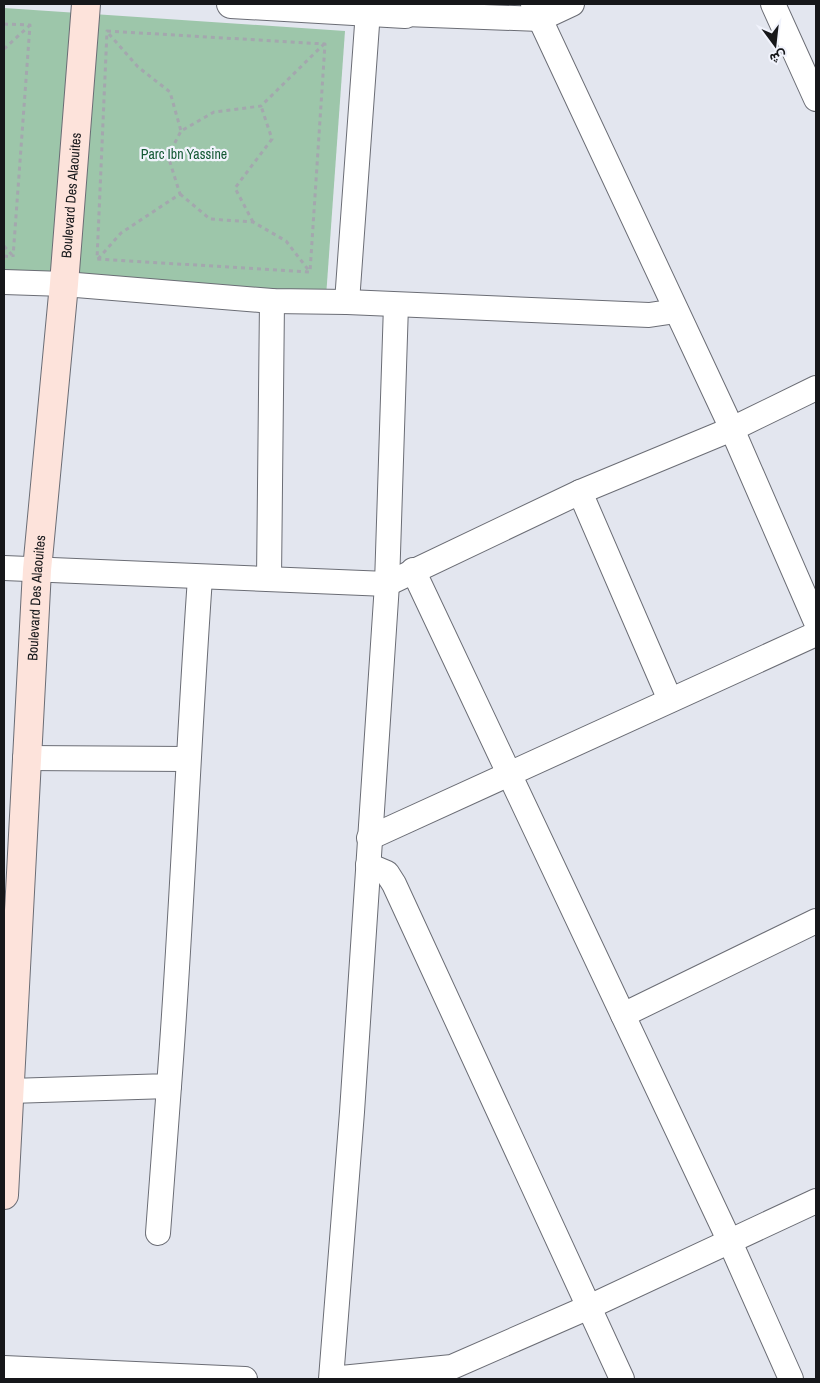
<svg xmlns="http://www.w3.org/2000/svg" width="820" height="1383" viewBox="0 0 820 1383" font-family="'Archivo Narrow',Vazirmatn,sans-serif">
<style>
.green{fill:#9dc6aa}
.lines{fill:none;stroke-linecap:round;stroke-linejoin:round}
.minor-casing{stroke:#6b6d75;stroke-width:26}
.tertiary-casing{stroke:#6b6d75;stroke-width:30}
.secondary-casing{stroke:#6b6d75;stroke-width:30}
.path{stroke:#a4a7ae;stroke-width:3;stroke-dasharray:4 4;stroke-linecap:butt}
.minor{stroke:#fff;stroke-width:24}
.tertiary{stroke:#fff;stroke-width:28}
.secondary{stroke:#fde3db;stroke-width:28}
.labels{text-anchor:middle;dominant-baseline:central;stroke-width:4.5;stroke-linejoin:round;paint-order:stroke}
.park-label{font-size:14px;fill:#145934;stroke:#f1f3fc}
.street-label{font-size:14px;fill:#16171a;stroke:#f1f3fc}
</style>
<rect width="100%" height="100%" fill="#e3e6ef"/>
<path class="green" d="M4 8 345 31 326 297 4 275Z"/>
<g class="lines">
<g class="minor-casing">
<g id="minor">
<path d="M533 4 732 429 816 622"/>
<path d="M773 4 816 99"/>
<path d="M405 14 540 19 572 4"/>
<path d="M4 282 64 284 272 301 347 302 649 315 676 311"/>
<path d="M347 302 368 11"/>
<path d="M396 305 387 584 352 1112 331 1379 452 1367 589 1307 816 1201"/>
<path d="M580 492 670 700"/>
<path d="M4 568 387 584 580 492 732 429 816 388"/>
<path d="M413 570 730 1242 791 1379"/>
<path d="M269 579 272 301"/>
<path d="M25 758 187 759"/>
<path d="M369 838 816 634"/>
<path d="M368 865 387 873 394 884 622 1379"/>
<path d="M623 1015 816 921"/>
<path d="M10 1091 169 1086C182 917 188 747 200 578"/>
<path d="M158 1233 169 1086"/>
<path d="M4 1368 245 1379"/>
</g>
</g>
<g class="tertiary-casing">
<path id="tertiary" d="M231 4 405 14 411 4"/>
</g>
<g class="secondary-casing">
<g id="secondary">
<path id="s1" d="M4 1195 37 570 64 284 86 4"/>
</g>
</g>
<g class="path">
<path d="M4 24 30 25 13 257"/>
<path d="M107 31 325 44 310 272 97 259Z"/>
<path d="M109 34 138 67 170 92 181 131"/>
<path d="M4 49 29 26"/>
<path d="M180 194 210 219 253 222 286 241 310 272"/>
<path d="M253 222 235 188 272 139 261 106"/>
<path d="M4 246 13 256"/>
<path d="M4 256 12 257"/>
<path d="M98 259 121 233 180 194 168 156 181 131 214 112 261 106 324 44"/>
</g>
<use href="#minor" class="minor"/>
<use href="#tertiary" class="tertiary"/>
<use href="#secondary" class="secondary"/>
</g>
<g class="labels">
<g class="park-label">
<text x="184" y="154">Parc Ibn Yassine</text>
</g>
<g class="street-label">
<text stroke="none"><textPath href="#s1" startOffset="1002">Boulevard Des Alaouites</textPath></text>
<text stroke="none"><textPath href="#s1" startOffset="598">Boulevard Des Alaouites</textPath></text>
</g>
</g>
<rect width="820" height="1383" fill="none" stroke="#16171a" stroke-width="10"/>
<g transform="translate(775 45) rotate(165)" stroke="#f1f3fc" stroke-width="4" paint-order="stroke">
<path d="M0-4L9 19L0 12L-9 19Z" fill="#16171a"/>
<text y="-8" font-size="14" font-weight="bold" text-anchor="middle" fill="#16171a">ش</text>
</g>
</svg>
